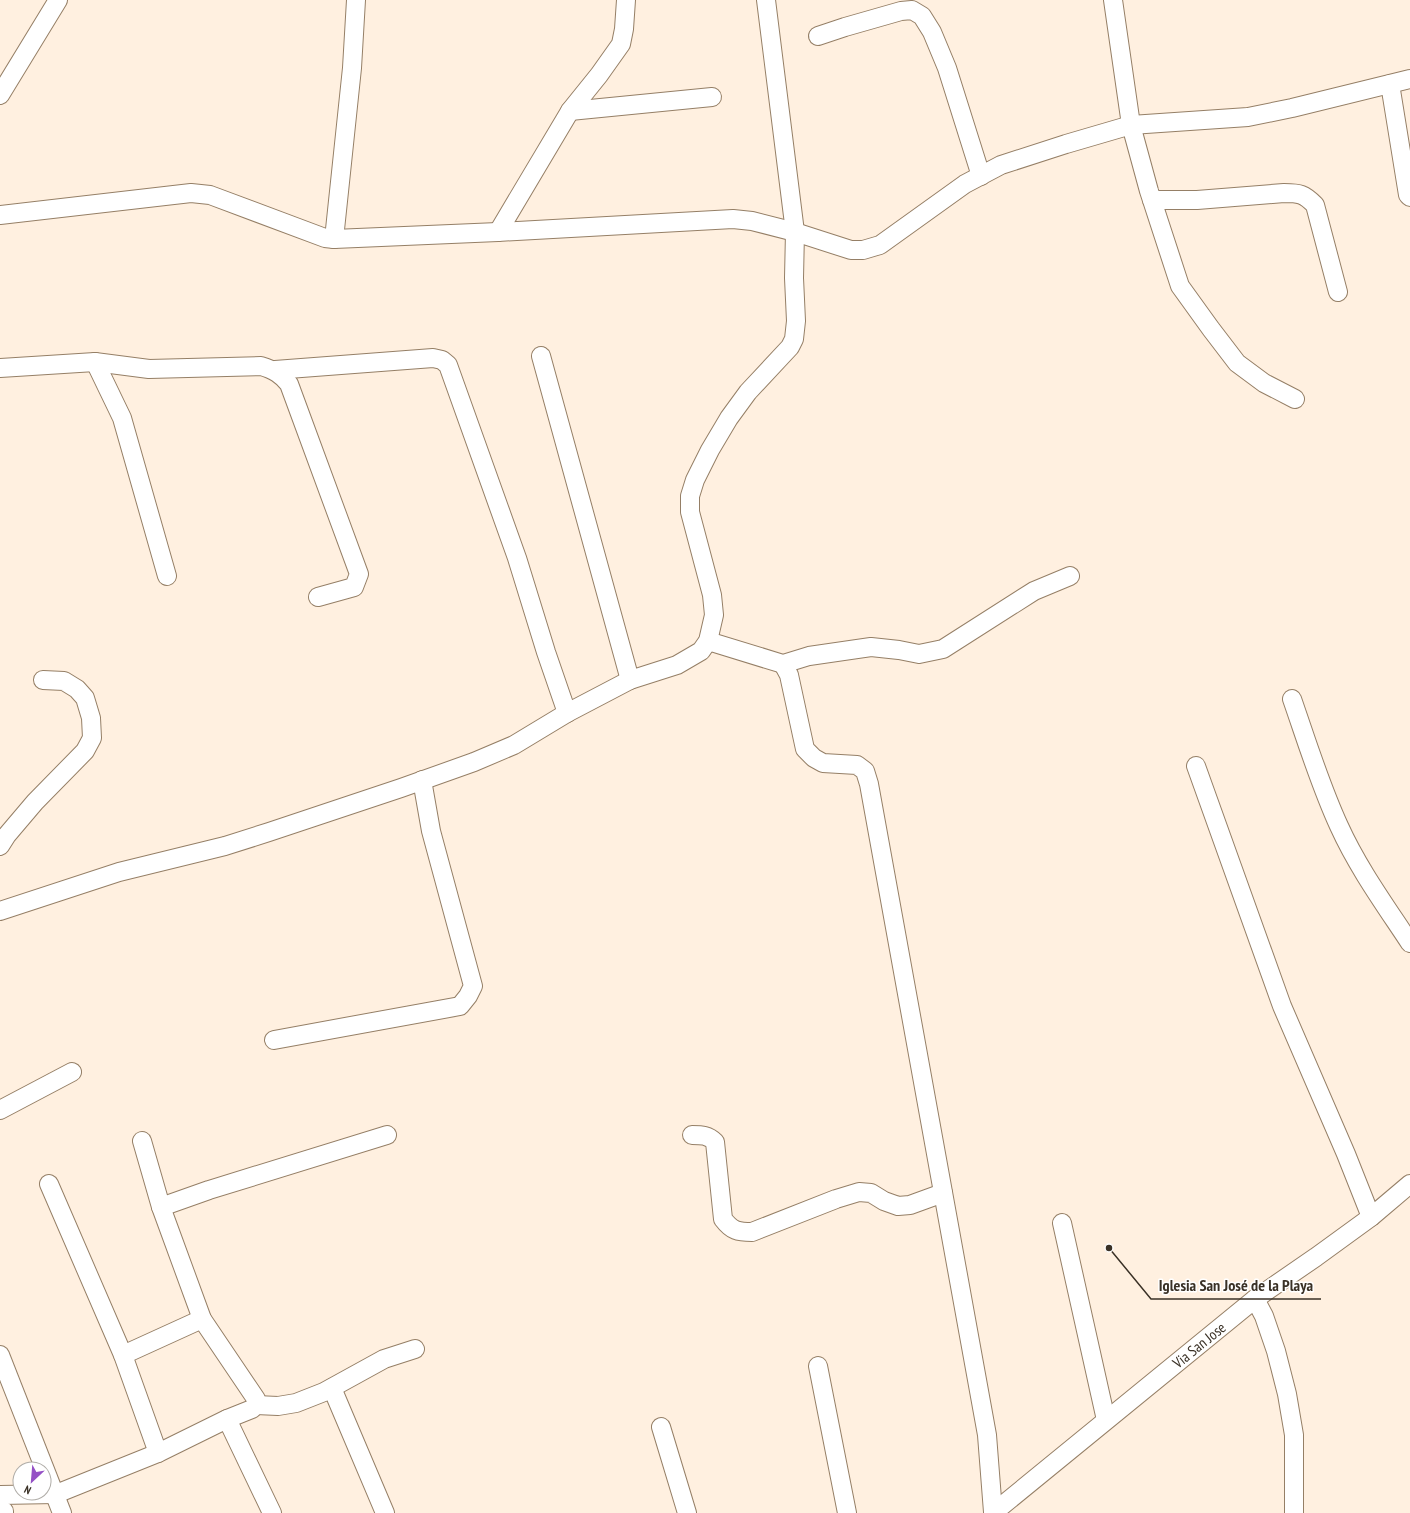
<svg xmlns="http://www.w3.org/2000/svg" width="1410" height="1513" viewBox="0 0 1410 1513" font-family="'PT Sans Narrow',sans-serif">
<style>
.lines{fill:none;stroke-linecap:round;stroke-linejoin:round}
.minor-casing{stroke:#957f66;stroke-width:20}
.minor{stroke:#fff;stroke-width:18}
.labels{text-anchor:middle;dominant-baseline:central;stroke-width:3;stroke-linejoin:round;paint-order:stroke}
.street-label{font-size:15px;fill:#3a3126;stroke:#fff}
.leader{fill:none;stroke:#3a3126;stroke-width:1.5}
.callout-dot{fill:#3a3126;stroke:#fff;stroke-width:1.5}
.callout-label{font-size:16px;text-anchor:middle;font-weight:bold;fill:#3a3126;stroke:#fff;stroke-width:3;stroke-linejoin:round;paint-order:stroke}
</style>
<rect width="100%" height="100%" fill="#fff0e0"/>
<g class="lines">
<g class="minor-casing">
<g id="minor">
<path d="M1113 0 1131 125 1149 191 1180 286 1211 329 1237 363 1264 383 1295 399"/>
<path d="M818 36 845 27 901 11 912 10 922 16 932 32 947 68 981 176"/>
<path d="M1390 84 1408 195 1410 197"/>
<path d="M0 95 58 0"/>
<path d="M570 111 712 97"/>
<path d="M1152 200H1197L1284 193C1300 193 1304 194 1315 205L1338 292"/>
<path d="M0 215 191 193 210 195 325 238 334 239 498 232 733 219 752 221 795 232 851 250H863L880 245 965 184 1001 165 1066 144 1131 125 1248 117 1292 108 1410 79"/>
<path d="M498 232 570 111 599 75 621 44 624 29 626 0"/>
<path d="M334 239 352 68 356 0"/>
<path d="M541 356 630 680"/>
<path d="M95 362 122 418 167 576"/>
<path d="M0 368 95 362 149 369 261 366C274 370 281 374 289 384L359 574 354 587 318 597"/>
<path d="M275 370 433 358 442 360 448 365 517 558 546 652 567 713"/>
<path d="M708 641 783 664 809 656 871 647 899 650 919 654 943 649 1034 591 1070 576"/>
<path d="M783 664 789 675 805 749 814 758 823 763 857 765 865 771 869 784 987 1435 993 1512"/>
<path d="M1292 699C1307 742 1320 785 1339 826 1358 868 1385 905 1410 943"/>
<path d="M1196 766 1282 1006 1346 1154 1371 1217"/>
<path d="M0 846 7 835 35 802 85 751 92 738 91 718 85 698 77 689 64 681 43 680"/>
<path d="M0 911 119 872 225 846 269 832 401 788 474 762 514 745 567 713 630 680 677 665 701 651 708 641 714 615 712 595 690 512V496L695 480 710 450 729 418 748 392 790 347 794 339 796 321 794 278 795 232 766 0"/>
<path d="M274 1040 460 1006 468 996 473 986 431 831 422 780"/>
<path d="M0 1110 72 1072"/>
<path d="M692 1135C702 1135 708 1135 715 1142L723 1219C732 1231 738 1232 752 1232L836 1199 859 1192 871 1193 884 1201 898 1206 910 1205 943 1193"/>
<path d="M49 1184 123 1355 158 1453"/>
<path d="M161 1207 209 1190 387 1135"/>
<path d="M1062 1223 1106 1420"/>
<path d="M1255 1299 1264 1316 1276 1351 1287 1394 1294 1435V1513"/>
<path d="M0 1355 62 1513"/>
<path d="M123 1355 202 1319"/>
<path d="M818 1366 847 1513"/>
<path d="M332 1388 385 1513"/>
<path d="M256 1405 278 1406 296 1403 324 1392 384 1359 415 1349"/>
<path d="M227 1419 272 1513"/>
<path d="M661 1427 687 1513"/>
<path d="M0 1495 56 1494 158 1453 227 1419 252 1409 256 1405V1399L202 1319 161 1207 142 1141"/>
<path d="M4 1513V1511"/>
<path d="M993 1513 1255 1299 1316 1257 1371 1217 1410 1184"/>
</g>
</g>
<use href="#minor" class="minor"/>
</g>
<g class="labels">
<g class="street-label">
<text transform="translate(1199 1345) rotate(-39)">Via San Jose</text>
</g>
</g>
<path class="leader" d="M1109 1248L1151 1299H1321"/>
<circle class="callout-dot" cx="1109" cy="1248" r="4"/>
<g class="callout-label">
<text x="1236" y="1291">Iglesia San José de la Playa</text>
</g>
<g transform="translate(32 1481) rotate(206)"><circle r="19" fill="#ffffff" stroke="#b0ada8"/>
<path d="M0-3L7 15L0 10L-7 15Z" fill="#9450c5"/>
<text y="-6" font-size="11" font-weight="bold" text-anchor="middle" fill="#3a3126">N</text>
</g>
</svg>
